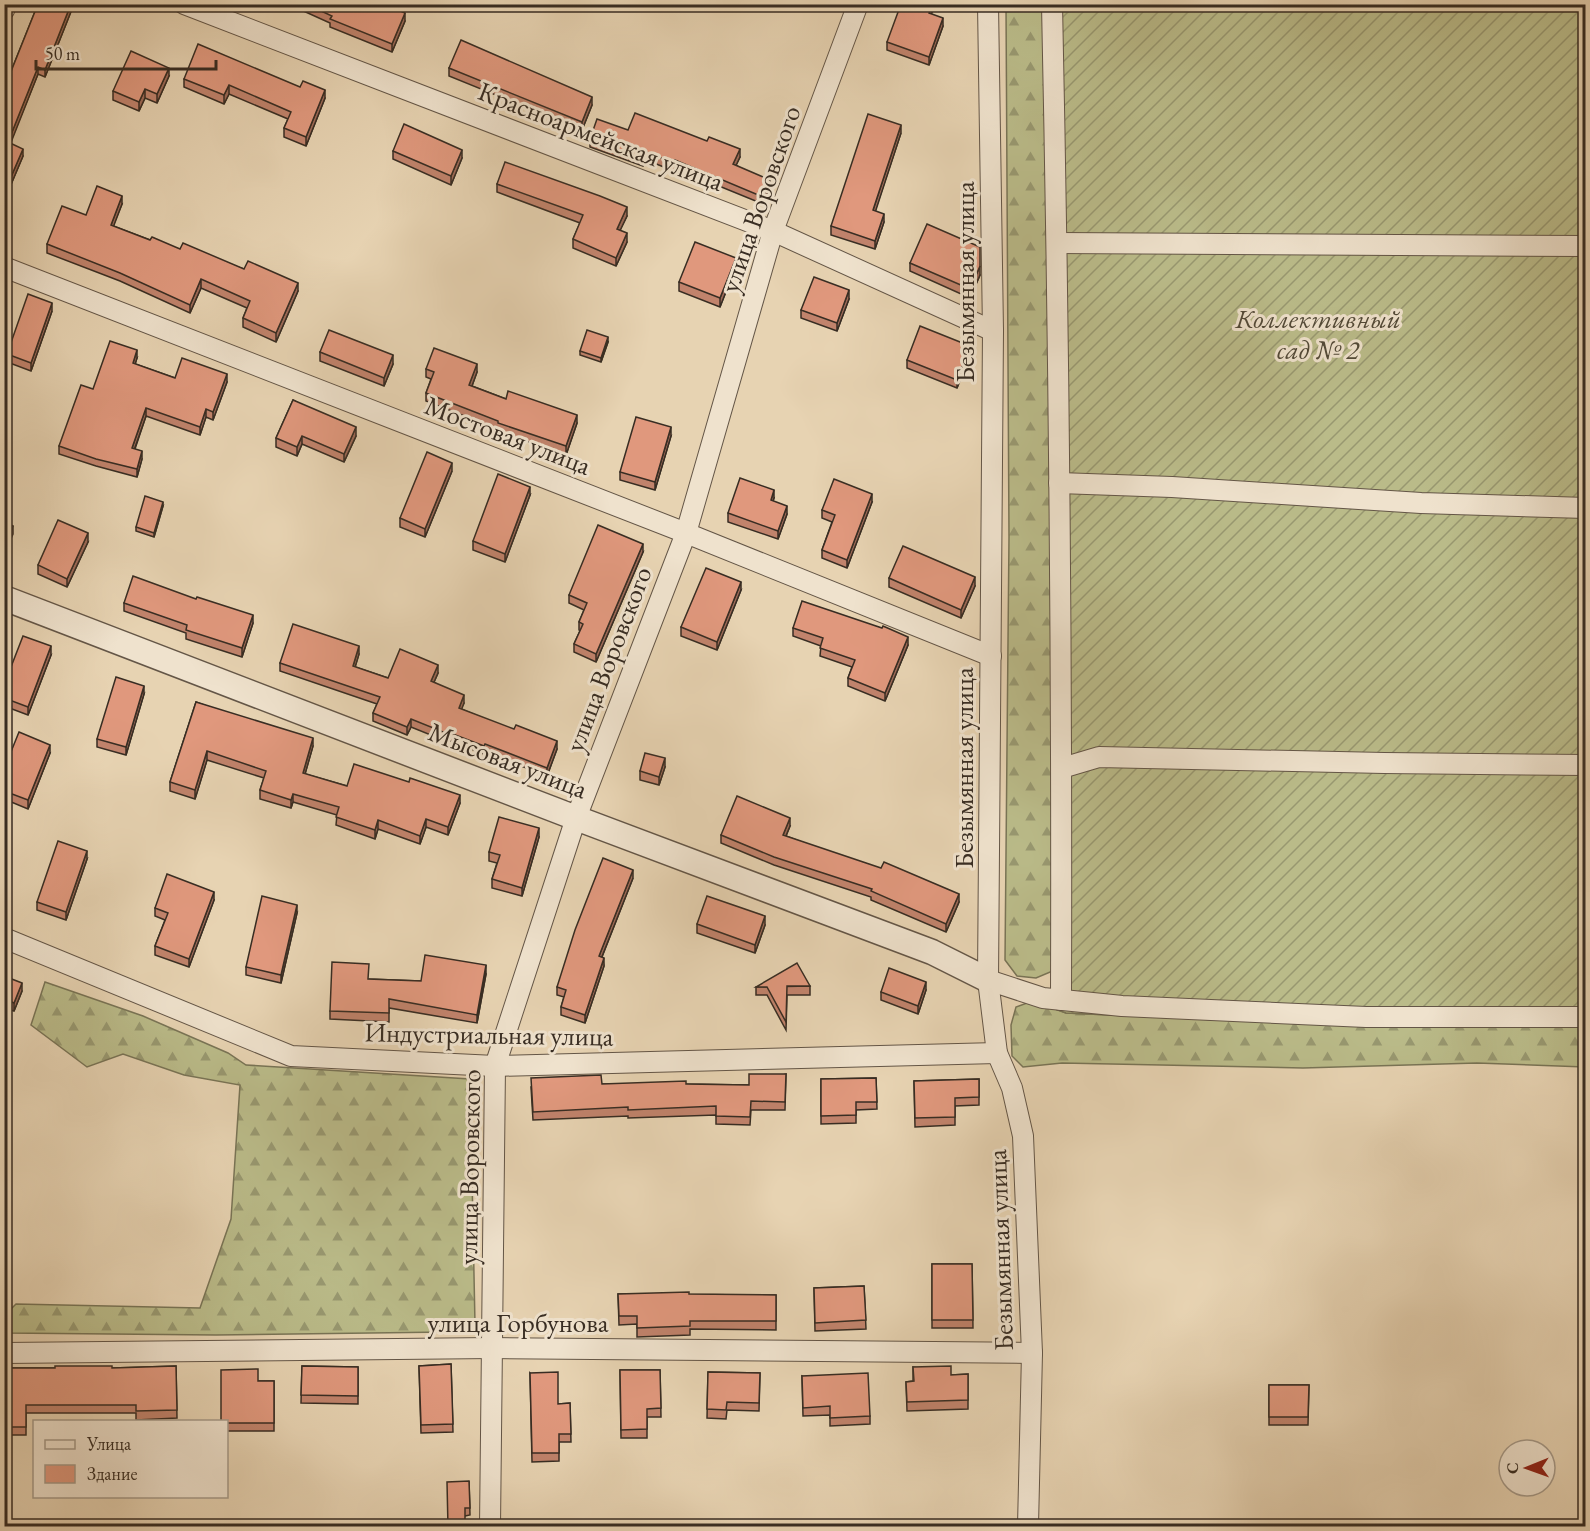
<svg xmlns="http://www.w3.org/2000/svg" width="1590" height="1531" viewBox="0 0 1590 1531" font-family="'EB Garamond',serif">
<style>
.forest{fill:url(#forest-firs);stroke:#797456;stroke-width:1.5}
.garden{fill:url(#garden-furrows);stroke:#797456;stroke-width:1.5}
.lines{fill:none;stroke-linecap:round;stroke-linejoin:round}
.minor-casing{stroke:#645647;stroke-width:22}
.tertiary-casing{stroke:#645647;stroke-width:27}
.minor{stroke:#efe2cd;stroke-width:20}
.tertiary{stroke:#efe2cd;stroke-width:24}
.wall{fill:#c1836c;stroke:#382d23;stroke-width:1.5}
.shaded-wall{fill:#9d6a58;stroke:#382d23;stroke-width:1.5}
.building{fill:#e0987d;stroke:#382d23;stroke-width:1.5}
.labels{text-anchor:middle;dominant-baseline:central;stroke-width:6;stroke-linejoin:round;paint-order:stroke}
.street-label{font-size:27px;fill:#382d23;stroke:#efe2cd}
.park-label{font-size:27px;font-style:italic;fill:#524937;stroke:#efe2cd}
</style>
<defs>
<pattern id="forest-firs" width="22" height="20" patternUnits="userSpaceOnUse" patternTransform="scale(1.5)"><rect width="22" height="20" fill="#babb89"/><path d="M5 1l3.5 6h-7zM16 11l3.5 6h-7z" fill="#989870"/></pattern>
<pattern id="garden-furrows" width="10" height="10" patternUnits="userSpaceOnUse" patternTransform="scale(1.5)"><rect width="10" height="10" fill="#babb89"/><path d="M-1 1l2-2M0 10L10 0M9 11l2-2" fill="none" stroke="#989870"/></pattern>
</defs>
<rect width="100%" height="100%" fill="#e7d3b2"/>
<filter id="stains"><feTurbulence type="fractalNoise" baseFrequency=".00333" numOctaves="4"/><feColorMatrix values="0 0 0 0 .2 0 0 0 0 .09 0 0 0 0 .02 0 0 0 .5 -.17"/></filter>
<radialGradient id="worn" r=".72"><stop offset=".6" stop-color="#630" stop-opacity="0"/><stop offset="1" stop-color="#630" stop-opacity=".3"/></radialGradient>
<g class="forest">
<path d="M1049 4 1055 970 1036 978 1017 976 1005 960 1009 537 1006 5Z"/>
<path d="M45 982 143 1016 228 1053 246 1065 470 1079 475 1324 447 1332 216 1335 5 1333V1315L16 1304 200 1308 231 1219 240 1085 184 1075 123 1054 87 1067 31 1025Z"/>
<path d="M1027 1003 1047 1006 1066 1013 1288 1023 1585 1026V1067L1477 1063 1303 1068 1062 1063 1023 1067 1012 1056 1011 1025 1016 1007Z"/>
</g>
<path class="garden" d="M1049 5H1585V1026L1288 1023 1066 1013 1047 1006 1055 970Z"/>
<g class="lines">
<g class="minor-casing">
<g id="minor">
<path d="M184 4 773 231 993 331"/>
<path d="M988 4 993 331 988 980 997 1053 1012 1088 1023 1136 1032 1353 1028 1526"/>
<path d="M1052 4C1059 336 1062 668 1061 1000"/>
<path d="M4 10 7 4"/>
<path d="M1057 243 1586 246"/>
<path d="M4 267 686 533 991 656"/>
<path d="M1059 483 1172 487 1421 503 1586 508"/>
<path d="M1062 768 1099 757 1384 763 1586 765"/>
<path d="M4 938 291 1056 495 1066 997 1053"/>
<path d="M988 980 1043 998 1122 1006 1366 1017H1586"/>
<path d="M4 1353 492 1348 1032 1353"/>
<path d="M490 1526 495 1066 576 818 686 533 773 231 858 4"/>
</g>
</g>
<g class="tertiary-casing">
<path id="tertiary" d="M4 598 576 818 932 952 988 980"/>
</g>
<use href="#minor" class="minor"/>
<use href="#tertiary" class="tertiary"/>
</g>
<g class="wall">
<path d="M38 4H74L45 77 38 74 10 143 23 156 4 201V89Z"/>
<path d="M288 4H384L405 21 392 52 330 27V23Z"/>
<path d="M931 14 943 26 929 65 887 50V42Z"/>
<path d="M449 68 592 105 582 130 449 76Z"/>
<path d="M169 76 157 103 145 98 139 111 113 100V91Z"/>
<path d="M184 79 325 98 306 146 284 137V128L288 119 229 94 224 104 184 87Z"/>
<path d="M628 130 740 157 736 165 770 188 763 204 675 168 674 171 646 160 643 166 590 147V139Z"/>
<path d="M901 133 875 211 884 222 875 249 831 235V226Z"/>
<path d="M393 151 462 158 451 185 393 159Z"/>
<path d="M497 184 627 216 620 230 627 242 616 266 573 248V239L580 223 497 192Z"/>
<path d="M122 204 113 226 150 240 244 269 298 291 276 342 243 327V318L247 308 201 288 190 313 120 281 47 253V244L86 215Z"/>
<path d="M910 263 980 275 970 298 910 271Z"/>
<path d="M736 266 720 307 679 291V282Z"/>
<path d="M849 299 837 331 801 318V310Z"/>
<path d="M52 311 31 371 7 362V354Z"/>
<path d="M608 342 601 362 580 355V351Z"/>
<path d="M320 352 393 364 384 386 320 361Z"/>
<path d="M970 355 957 388 907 368V360Z"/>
<path d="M137 358 135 364 175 378 227 382 213 420 206 417 200 435 146 416 135 449 142 459 137 477 96 466 59 454V446L93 389Z"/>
<path d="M426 369 477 372 472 386 506 399 577 423 566 455 498 431V429L426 401V393L431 379 426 377Z"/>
<path d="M293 400 356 436 344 462 302 444 297 456 276 447V438Z"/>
<path d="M671 436 655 490 620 480V472Z"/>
<path d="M452 471 425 537 400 527V518Z"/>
<path d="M530 495 505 562 473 550V541Z"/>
<path d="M774 498 773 501 787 514 778 539 728 522V513Z"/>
<path d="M872 502 847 568 822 558V550L832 522 822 518V510Z"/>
<path d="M163 506 154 537 136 531V527Z"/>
<path d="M88 542 67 587 38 574V565Z"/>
<path d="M643 552 596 662 574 652V644L580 631 579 630V622L584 610 569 603V595Z"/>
<path d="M889 578 975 586 961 618 889 587Z"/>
<path d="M741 590 717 650 681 636V627Z"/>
<path d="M124 603 253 623 242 657 186 639V633L124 611Z"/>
<path d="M793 628 908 645 885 701 848 686V678L852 667 820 656 821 646 793 636Z"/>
<path d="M359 654 355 667 388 678 438 673 434 682 464 703 461 709 557 749 547 776 485 752 484 754 448 740V742L411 727 407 735 373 721V713L377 704 280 671V663Z"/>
<path d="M51 655 28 715 4 706V685Z"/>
<path d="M144 694 126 755 97 747V739Z"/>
<path d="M196 702 313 746 305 774 347 786 460 803 448 835 426 827 420 844 378 829 375 839 336 825 337 815 293 802 291 808 260 799V790L264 778 207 760 195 799 170 791V782Z"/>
<path d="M50 753 28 809 4 799V769Z"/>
<path d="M665 767 659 785 640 780V771Z"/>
<path d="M790 826 786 836 959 902 946 932 871 900V897L774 865 721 843V835Z"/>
<path d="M539 837 522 896 492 888V879L497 863 489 861V852Z"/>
<path d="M87 859 66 920 37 910V902Z"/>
<path d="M633 878 602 957 604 966 585 1023 561 1015V1007L564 997 557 995V987Z"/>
<path d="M214 900 189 967 155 955V946L165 920 155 916V908Z"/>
<path d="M297 913 281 983 246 975V967Z"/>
<path d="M697 924 765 925 755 953 697 933Z"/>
<path d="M486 974 477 1023 389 1008V1022L330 1019V1011L369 979 421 981Z"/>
<path d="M4 976 22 991 14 1011 4 1008Z"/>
<path d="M810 986V995H787L786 1030 767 995H756V987Z"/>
<path d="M926 990 918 1014 881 1000V992Z"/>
<path d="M786 1074 785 1110H751L750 1125 716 1124V1115L628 1118V1116L533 1120 531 1087 602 1084H686L749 1085Z"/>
<path d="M876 1078 877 1109 856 1110V1123L821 1124V1079Z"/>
<path d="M979 1079V1105L955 1106V1125L915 1127 914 1081Z"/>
<path d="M932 1264H972L973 1328H932Z"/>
<path d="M864 1286 866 1329 815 1331 814 1288Z"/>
<path d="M618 1294 776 1295V1330L690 1329V1335L637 1337V1324L619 1325Z"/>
<path d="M451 1364 453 1432 421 1433 419 1366Z"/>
<path d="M176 1366 177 1418 136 1420V1413H26V1435H4V1368H112Z"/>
<path d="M302 1366 358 1367V1404L301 1403Z"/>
<path d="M913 1367 951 1375 968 1374V1409L907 1411 906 1382 913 1381Z"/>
<path d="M620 1370H660L661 1417H647V1438H621Z"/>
<path d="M708 1372 760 1373 759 1411 727 1410 726 1419 707 1418Z"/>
<path d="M530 1373 558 1404 570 1403 571 1442H559V1461L532 1462Z"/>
<path d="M802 1376 870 1416V1424L830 1426V1415L803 1416Z"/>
<path d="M258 1381H274V1431H226V1422Z"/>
<path d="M1269 1385H1309L1308 1425H1269Z"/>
<path d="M469 1481 470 1515 465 1516 448 1527Z"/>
</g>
<g class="shaded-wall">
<path d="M71 4H74L45 77V70Z"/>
<path d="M932 4H935L929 21V13Z"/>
<path d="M405 13V21L392 52V44Z"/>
<path d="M943 18V26L929 65V57Z"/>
<path d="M38 67V74L8 150V142Z"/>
<path d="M169 68V76L157 103V94Z"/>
<path d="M229 85V94L224 104V95Z"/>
<path d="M145 89V98L139 111V102Z"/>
<path d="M325 90V98L306 146V137Z"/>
<path d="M592 97V105L582 130V122Z"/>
<path d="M901 125V133L873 219V210Z"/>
<path d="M23 149V156L4 201V193Z"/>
<path d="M740 149V157L733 172V164Z"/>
<path d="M462 150V158L451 185V176Z"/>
<path d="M646 152V160L643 166V158Z"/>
<path d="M770 180V188L763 204V197Z"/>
<path d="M122 196V204L111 233V225Z"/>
<path d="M627 207V216L617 237V229Z"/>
<path d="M884 214V222L875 249V241Z"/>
<path d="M627 233V242L616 266V258Z"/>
<path d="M736 258V266L720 307V298Z"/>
<path d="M980 266V275L970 298V289Z"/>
<path d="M201 279V288L190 313V305Z"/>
<path d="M298 283V291L276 342V333Z"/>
<path d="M849 290V299L837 331V323Z"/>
<path d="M52 303V311L31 371V363Z"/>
<path d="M608 337V342L601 362V358Z"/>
<path d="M970 346V355L957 388V380Z"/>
<path d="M137 350V358L133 371V363Z"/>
<path d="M393 355V364L384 386V378Z"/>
<path d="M477 364V372L469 394V385Z"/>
<path d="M227 374V382L213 420V412Z"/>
<path d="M146 408V416L132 456V448Z"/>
<path d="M206 409V417L200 435V427Z"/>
<path d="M577 415V423L566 455V446Z"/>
<path d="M356 427V436L344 462V454Z"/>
<path d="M671 427V436L655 490V482Z"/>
<path d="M302 436V444L297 456V447Z"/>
<path d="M142 451V459L137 477V469Z"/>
<path d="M452 463V471L425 537V529Z"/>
<path d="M530 487V495L505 562V554Z"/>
<path d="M774 490V498L771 508V500Z"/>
<path d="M872 494V502L847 568V560Z"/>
<path d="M163 502V506L154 537V533Z"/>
<path d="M787 506V514L778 539V531Z"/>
<path d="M13 526V534L4 554V546Z"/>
<path d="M88 533V542L67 587V579Z"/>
<path d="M643 544V552L596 662V654Z"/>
<path d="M975 577V586L961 618V610Z"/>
<path d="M741 582V590L717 650V642Z"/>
<path d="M253 615V623L242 657V648Z"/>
<path d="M908 637V645L885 701V693Z"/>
<path d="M51 646V655L28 715V707Z"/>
<path d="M359 646V654L353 674V666Z"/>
<path d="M438 665V673L431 689V681Z"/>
<path d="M144 686V694L126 755V747Z"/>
<path d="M464 695V703L459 716V708Z"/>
<path d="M411 719V727L407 735V727Z"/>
<path d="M313 738V746L303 781V773Z"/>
<path d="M557 741V749L547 776V768Z"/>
<path d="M50 745V753L28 809V800Z"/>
<path d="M207 751V760L195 799V790Z"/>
<path d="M665 758V767L659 785V777Z"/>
<path d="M293 794V802L291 808V800Z"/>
<path d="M460 795V803L448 835V827Z"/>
<path d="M790 818V826L783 843V835Z"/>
<path d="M426 819V827L420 844V836Z"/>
<path d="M378 820V829L375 839V830Z"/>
<path d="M539 828V837L522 896V888Z"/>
<path d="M87 851V859L66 920V912Z"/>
<path d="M633 870V878L599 964V956Z"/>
<path d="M214 892V900L189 967V959Z"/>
<path d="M959 894V902L946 932V924Z"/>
<path d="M297 905V913L281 983V975Z"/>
<path d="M765 916V925L755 953V945Z"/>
<path d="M604 958V966L585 1023V1015Z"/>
<path d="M486 965V974L477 1023V1015Z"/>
<path d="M926 982V990L918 1014V1006Z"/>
<path d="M22 983V991L14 1011V1003Z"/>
</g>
<g class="building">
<path d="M38 4H71L45 70 38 67 8 142 23 149 4 193V89Z"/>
<path d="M306 4H384L405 13 392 44 330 19 332 16Z"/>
<path d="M901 4H932L929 13 943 18 929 57 887 42Z"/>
<path d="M461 40 592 97 582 122 449 68Z"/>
<path d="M198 44 300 87 303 81 325 90 306 137 284 128 291 112 229 85 224 95 184 79Z"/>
<path d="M131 51 169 68 157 94 145 89 139 102 113 91Z"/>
<path d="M635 113 707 141 709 137 740 149 733 164 770 180 763 197 675 160 674 163 646 152 643 158 590 139 597 119 628 130Z"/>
<path d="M868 114 901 125 873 210 884 214 875 241 831 226Z"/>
<path d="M404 124 462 150 451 176 393 151Z"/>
<path d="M505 162 600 196 627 207 617 229 627 233 616 258 573 239 583 215 497 184Z"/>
<path d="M97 186 122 196 111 225 150 240 152 237 180 249 183 243 244 269 248 261 298 283 276 333 243 318 250 301 201 279 190 305 120 273 47 244 62 206 86 215Z"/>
<path d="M927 224 980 247V266L970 289 910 263Z"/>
<path d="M695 242 736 258 720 298 679 282Z"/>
<path d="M814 277 849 290 837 323 801 310Z"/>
<path d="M28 294 52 303 31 363 7 354Z"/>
<path d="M920 326 970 346 957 380 907 360Z"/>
<path d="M329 330 393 355 384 378 320 352Z"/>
<path d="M587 330 608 337 601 358 580 351Z"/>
<path d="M110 341 137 350 133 363 175 378 182 358 227 374 213 412 206 409 200 427 146 408 132 448 142 451 137 469 96 459 59 446 81 385 93 389Z"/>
<path d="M434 348 477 364 469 385 506 399 508 391 577 415 566 446 498 423V421L426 393 434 372 426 369Z"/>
<path d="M293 400 356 427 344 454 302 436 297 447 276 438Z"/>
<path d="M636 417 671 427 655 482 620 472Z"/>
<path d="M427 452 452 463 425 529 400 518Z"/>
<path d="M498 474 530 487 505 554 473 541Z"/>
<path d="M740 478 774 490 771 500 787 506 778 531 728 513Z"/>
<path d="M834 479 872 494 847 560 822 550 835 515 822 510Z"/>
<path d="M145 496 163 502 154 533 136 527Z"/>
<path d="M58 520 88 533 67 579 38 565Z"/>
<path d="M4 522 13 526 4 546Z"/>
<path d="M598 525 643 544 596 654 574 644 583 624 579 622 587 603 569 595Z"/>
<path d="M903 546 975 577 961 610 889 578Z"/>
<path d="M706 568 741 582 717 642 681 627Z"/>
<path d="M133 576 196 599 197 597 253 615 242 648 186 630 187 625 124 603Z"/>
<path d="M802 601 882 628 883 626 908 637 885 693 848 678 855 660 820 648 823 638 793 628Z"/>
<path d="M293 624 359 646 353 666 388 678 400 649 438 665 431 681 464 695 459 708 514 729 516 725 557 741 547 768 485 744 484 746 448 732V734L411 719 407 727 373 713 380 697 280 663Z"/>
<path d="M23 636 51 646 28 707 4 698V685Z"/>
<path d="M116 677 144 686 126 747 97 739Z"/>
<path d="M196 702 313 738 303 773 347 786 354 764 409 782 410 778 460 795 448 827 426 819 420 836 378 820 375 830 336 817 339 807 293 794 291 800 260 790 266 771 207 751 195 790 170 782Z"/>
<path d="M19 732 50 745 28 800 4 791V769Z"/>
<path d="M645 753 665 758 659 777 640 771Z"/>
<path d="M737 796 790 818 783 835 881 868 884 862 959 894 946 924 871 891 872 889 774 857 721 835Z"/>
<path d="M499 817 539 828 522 888 492 879 500 855 489 852Z"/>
<path d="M58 841 87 851 66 912 37 902Z"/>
<path d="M603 858 633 870 599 956 604 958 585 1015 561 1007 566 990 557 987 575 930Z"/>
<path d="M167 874 214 892 189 959 155 946 168 913 155 908Z"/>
<path d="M262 896 297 905 281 975 246 967Z"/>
<path d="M707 896 765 916 755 945 697 924Z"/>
<path d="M425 955 486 965 477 1015 389 999V1013L330 1011 332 962 369 964 368 979 421 981Z"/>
<path d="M797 963 810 986H787L786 1022 767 987H756Z"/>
<path d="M889 968 926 982 918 1006 881 992Z"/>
<path d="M4 976 22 983 14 1003 4 999Z"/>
<path d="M749 1074H786L785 1102 751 1101 750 1117 716 1116V1106L628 1110V1107L533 1112 531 1078 601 1075 602 1084 686 1081V1084L749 1085Z"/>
<path d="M876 1078 877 1102H856V1115L821 1116V1079Z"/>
<path d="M979 1079V1097L955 1098V1117L915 1118 914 1081Z"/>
<path d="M932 1264H972L973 1320H932Z"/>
<path d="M864 1286 866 1320 815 1323 814 1288Z"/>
<path d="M689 1292V1294L776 1295V1321H690V1326L637 1328V1316H619L618 1294Z"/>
<path d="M451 1364 453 1424 421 1425 419 1366Z"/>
<path d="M55 1366H112V1368L176 1366 177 1410 136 1411V1405H26V1427H4V1368H55Z"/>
<path d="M302 1366 358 1367V1396L301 1395Z"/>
<path d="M951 1366V1375L968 1374V1400L907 1402 906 1382 914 1381 913 1367Z"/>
<path d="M258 1369V1381H274V1423H226V1422H221V1370Z"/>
<path d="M620 1370H660L661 1408 647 1409V1429L621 1430Z"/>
<path d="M558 1372V1404L570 1403 571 1434H559V1453H532L530 1373Z"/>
<path d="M708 1372 760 1373 759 1403 727 1402 726 1410 707 1409Z"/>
<path d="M868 1373 870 1416 830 1418V1406L803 1408 802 1376Z"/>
<path d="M1269 1385H1309L1308 1417H1269Z"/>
<path d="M469 1481 470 1508H465V1527H448L447 1482Z"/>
</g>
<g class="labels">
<g class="street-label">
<text transform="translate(601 136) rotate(21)">Красноармейская улица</text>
<text transform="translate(760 199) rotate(-71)">улица Воровского</text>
<text transform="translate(964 282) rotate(-90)">Безымянная улица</text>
<text transform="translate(508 435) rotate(21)">Мостовая улица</text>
<text transform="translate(608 659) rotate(-69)">улица Воровского</text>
<text transform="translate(508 760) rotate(21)">Мысовая улица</text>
<text transform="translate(963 768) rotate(-90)">Безымянная улица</text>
<text transform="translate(489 1034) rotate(1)">Индустриальная улица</text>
<text transform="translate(469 1167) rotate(-89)">улица Воровского</text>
<text transform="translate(1000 1250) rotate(-92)">Безымянная улица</text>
<text x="518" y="1322">улица Горбунова</text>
</g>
<g class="park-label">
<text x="1318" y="318">Коллективный<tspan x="1318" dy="31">сад № 2</tspan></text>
</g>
</g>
<rect width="1590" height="1531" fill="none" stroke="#e7d3b2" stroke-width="24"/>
<rect x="6" y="6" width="1578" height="1519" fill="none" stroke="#382d23" stroke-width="3"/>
<rect x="12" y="12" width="1566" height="1507" fill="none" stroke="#382d23" stroke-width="1.5"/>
<rect x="33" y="1420" width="195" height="78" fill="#efe2cd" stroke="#a69a89" stroke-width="1.5"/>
<rect x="45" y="1440" width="30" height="9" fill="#efe2cd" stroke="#a69a89" stroke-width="1.5"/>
<text x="87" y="1450" font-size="18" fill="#382d23">Улица</text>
<rect x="45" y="1465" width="30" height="18" fill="#e0987d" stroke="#a69a89" stroke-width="1.5"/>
<text x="87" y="1480" font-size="18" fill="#382d23">Здание</text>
<g transform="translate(1527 1468) rotate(269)"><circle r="28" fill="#efe2cd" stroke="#a69a89" stroke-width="1.5"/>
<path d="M0-4.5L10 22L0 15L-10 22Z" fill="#8f2418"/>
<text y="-9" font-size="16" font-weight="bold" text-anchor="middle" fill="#382d23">С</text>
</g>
<path d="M36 60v9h180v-9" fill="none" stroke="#382d23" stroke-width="3"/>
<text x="45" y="60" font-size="18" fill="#382d23" stroke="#efe2cd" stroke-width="4.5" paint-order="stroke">50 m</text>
<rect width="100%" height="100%" filter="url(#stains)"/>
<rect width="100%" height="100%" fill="url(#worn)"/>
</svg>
